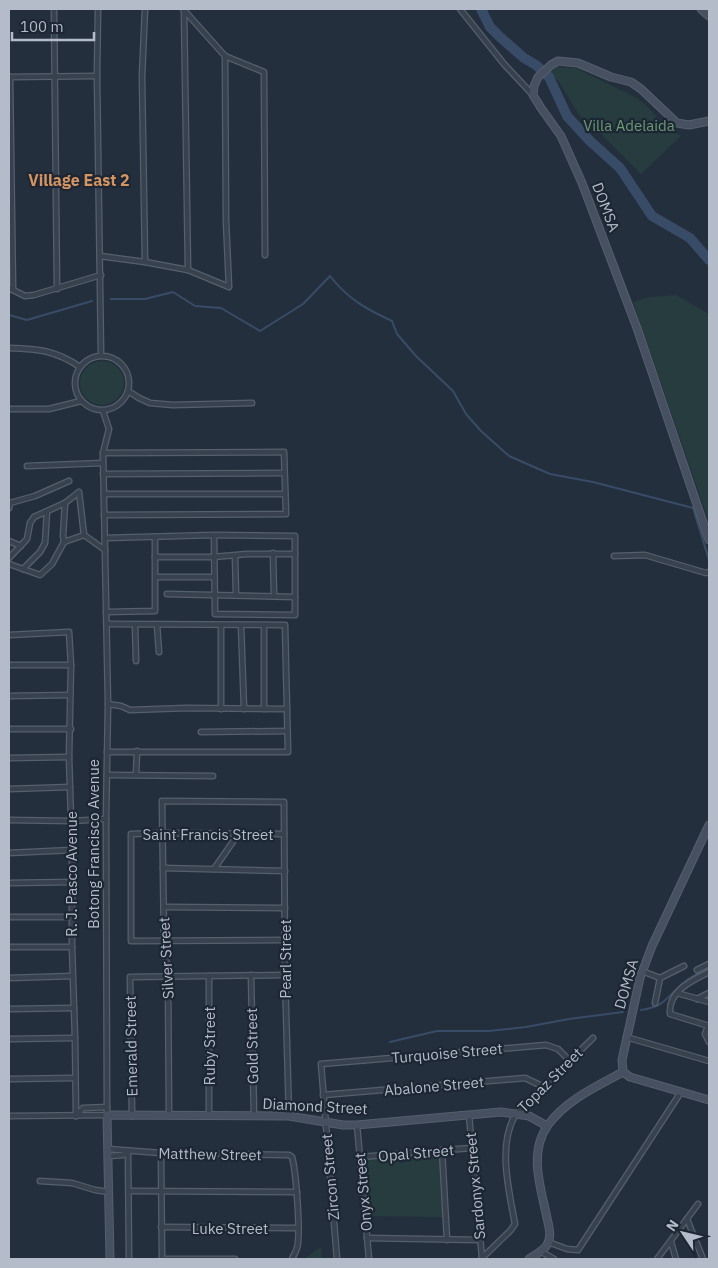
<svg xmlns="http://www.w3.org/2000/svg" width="718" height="1268" viewBox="0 0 718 1268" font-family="'IBM Plex Sans',sans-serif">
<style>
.green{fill:#263c3f}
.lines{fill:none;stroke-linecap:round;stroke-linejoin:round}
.stream{stroke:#394c67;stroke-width:2}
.river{stroke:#394c67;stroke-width:10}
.street-casing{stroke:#565f6c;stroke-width:7}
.secondary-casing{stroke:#565f6c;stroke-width:9}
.street{stroke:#38414e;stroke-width:4.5}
.secondary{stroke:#465061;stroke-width:7}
.labels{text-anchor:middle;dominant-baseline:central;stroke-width:4.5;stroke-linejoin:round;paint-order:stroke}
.park-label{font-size:15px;fill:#6b9a76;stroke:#1d2633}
.street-label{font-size:15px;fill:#b4bcc9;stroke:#1d2633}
.neighbourhood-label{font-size:16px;font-weight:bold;fill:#d59563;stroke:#1d2633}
</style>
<rect width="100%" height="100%" fill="#242f3e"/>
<g class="green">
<path d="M557 67 576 68 637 98 646 105 666 127 681 136 641 174 597 130 579 115 559 82 550 72Z"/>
<path d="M676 295 709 314V522L633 302 649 297Z"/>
<circle cx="102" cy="383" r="22"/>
<path d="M439 1152 444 1217 369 1216 365 1159Z"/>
<path d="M321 1247 322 1259H304Z"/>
</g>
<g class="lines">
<g class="stream">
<path d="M111 299H145L173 292 195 306 221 308 260 331 303 304 330 276C348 299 366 309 392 321L397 334 416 356 453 391 466 414 481 431 509 456 550 474 593 482 693 508 709 560"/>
<path d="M9 315 27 320 92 301"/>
<path d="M641 1010C665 1006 665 999 681 985 689 978 700 972 709 968"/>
<path d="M390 1042 437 1031H489L526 1027 569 1019 623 1012"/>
</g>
<path class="river" d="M481 9 490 27 500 37 524 58 536 65 549 77 567 116 590 141 620 168 652 216 690 238 709 260"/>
<g class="street-casing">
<g id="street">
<path d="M54 9 57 289"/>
<path d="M98 9 97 76 101 355"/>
<path d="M145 9 142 76 145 262"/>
<path d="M183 9 225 56 264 72 265 255"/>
<path d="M460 9 504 64 533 95"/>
<path d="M184 10 188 270"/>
<path d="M9 77 97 76"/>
<path d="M10 77 13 290"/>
<path d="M100 256 145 262 188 270 229 287 226 221 225 56"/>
<path d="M9 288 25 296 34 295 101 275"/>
<path d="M9 348C38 349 55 350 80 367"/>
<circle cx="102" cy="383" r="27"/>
<path d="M128 391 139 398 150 403 173 405 252 403"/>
<path d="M9 409H49L81 401"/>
<path d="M103 453 284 452 286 514 104 515"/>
<path d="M27 466 103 463"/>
<path d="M103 474 284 473"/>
<path d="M104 494H285"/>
<path d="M9 508 10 503 35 496 69 481"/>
<path d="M105 538 214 535 295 536V615L215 614 214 535"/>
<path d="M9 541 21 546"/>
<path d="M64 542 63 536 65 503"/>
<path d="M273 553 274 596"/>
<path d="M235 556 236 595"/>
<path d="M614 556 645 555 706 573 709 572"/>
<path d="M155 557H213L247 554H295"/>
<path d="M9 558 27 539 30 523 34 517 65 503 79 492 84 535"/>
<path d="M9 564 40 575 52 564 64 542 84 535 105 550"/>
<path d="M23 569 40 552 45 543 47 512"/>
<path d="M156 577H214"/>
<path d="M167 594 295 597"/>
<path d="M106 612 155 611V537"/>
<path d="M107 624 285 625 288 752H107"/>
<path d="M135 625 136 661"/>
<path d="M157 625 159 652"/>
<path d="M221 625V709"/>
<path d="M241 625 244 709"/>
<path d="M9 635 69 632 71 665 69 757 72 850V947L75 1038 76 1116"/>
<path d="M9 665H71"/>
<path d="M9 696 70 695"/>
<path d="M108 704 121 706 130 710 187 708 287 709"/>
<path d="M264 709V625"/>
<path d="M9 729H71"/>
<path d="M201 732 287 731"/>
<path d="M9 758 69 757"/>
<path d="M107 775 213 776"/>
<path d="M136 775 137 751"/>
<path d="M9 789 70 787"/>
<path d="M9 820 72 821 106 819"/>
<path d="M284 834 163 833 131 834V941L285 940"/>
<path d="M9 853 72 850"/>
<path d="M163 868 285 871"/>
<path d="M214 869 239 833"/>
<path d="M9 883 72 882"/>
<path d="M164 907 285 908"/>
<path d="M9 917H71"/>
<path d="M9 947H72"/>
<path d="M697 970 709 964"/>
<path d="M642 971 660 978 684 966"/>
<path d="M709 972C691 981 668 991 670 1014L709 1026"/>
<path d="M251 975 254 1116"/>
<path d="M209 976V1116"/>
<path d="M9 978 72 976"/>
<path d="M677 993 709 1002"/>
<path d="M697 999 709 993"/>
<path d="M655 1003 660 978"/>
<path d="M9 1009 74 1008"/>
<path d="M708 1026 705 1034 709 1042"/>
<path d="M626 1037 709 1061"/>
<path d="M9 1039 75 1038"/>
<path d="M9 1079 75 1078"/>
<path d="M323 1095 525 1078 542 1086"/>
<path d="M469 1115 482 1258"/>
<path d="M9 1116 107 1115 106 819 108 704 103 453 109 429 103 411"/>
<path d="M76 1116 83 1108 107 1107"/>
<path d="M132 1116 130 977 285 975"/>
<path d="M169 1116 168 976 164 941 162 801 284 802 285 975 289 1116"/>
<path d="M357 1125 369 1259"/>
<path d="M108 1149 161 1153 289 1155 292 1157C296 1171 301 1235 297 1248 296 1252 293 1256 292 1259"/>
<path d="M442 1150 447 1240"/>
<path d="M128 1152 129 1259"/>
<path d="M161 1153 162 1259"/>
<path d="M109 1156 123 1155 128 1152"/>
<path d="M360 1157 471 1148"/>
<path d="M40 1181 72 1183 95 1190 109 1192"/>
<path d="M129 1191 297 1192"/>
<path d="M687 1219 703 1259"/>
<path d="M161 1227 298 1228"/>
<path d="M367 1238 480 1240"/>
<path d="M548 1242 567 1249 578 1250 681 1092"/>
<path d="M671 1242 676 1259"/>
<path d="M540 1251 554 1259"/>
<path d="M162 1259H235"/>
<path d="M337 1259 321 1064 546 1045 558 1049 569 1060"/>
<path d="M481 1259 510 1231 515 1224C509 1191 497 1144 516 1114L593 1038"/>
<path d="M657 1259 698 1204"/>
</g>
</g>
<g class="secondary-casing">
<g id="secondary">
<path d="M701 9 709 16"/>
<path d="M709 121 689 125 677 123 641 89 631 82 611 77 578 63 558 61 551 65 538 77 534 86 533 95 541 108 561 136 582 183 637 328 709 540"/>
<path d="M709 825 652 946 640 978 622 1060 623 1072 630 1077 709 1100"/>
<path d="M110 1259 107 1115 289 1116 343 1125H357L501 1112 529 1116 547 1126"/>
<path d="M529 1259C535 1255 543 1251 547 1245 552 1237 549 1227 547 1218 541 1188 528 1153 548 1125 566 1100 597 1086 623 1072"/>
</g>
</g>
<use href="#street" class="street"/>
<use href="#secondary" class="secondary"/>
</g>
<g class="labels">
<g class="park-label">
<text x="629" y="125">Villa Adelaida</text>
</g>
<g class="street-label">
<text transform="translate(606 207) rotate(69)">DOMSA</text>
<text x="208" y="834">Saint Francis Street</text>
<text transform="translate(93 844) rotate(-90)">Botong Francisco Avenue</text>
<text transform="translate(71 874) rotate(-90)">R. J. Pasco Avenue</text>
<text transform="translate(166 958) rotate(-93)">Silver Street</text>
<text transform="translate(285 959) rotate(-90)">Pearl Street</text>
<text transform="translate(626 984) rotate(-74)">DOMSA</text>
<text transform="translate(131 1046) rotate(-91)">Emerald Street</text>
<text transform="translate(209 1046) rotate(-90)">Ruby Street</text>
<text transform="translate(252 1046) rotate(-91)">Gold Street</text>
<text transform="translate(447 1053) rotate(-5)">Turquoise Street</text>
<text transform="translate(550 1080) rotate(-45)">Topaz Street</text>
<text transform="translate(434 1086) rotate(-5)">Abalone Street</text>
<text transform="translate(315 1106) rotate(3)">Diamond Street</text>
<text transform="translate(416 1153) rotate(-5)">Opal Street</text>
<text transform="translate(210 1154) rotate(1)">Matthew Street</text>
<text transform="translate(330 1177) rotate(-95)">Zircon Street</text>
<text transform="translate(475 1186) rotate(-95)">Sardonyx Street</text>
<text transform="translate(363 1192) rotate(-95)">Onyx Street</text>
<text x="230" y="1228">Luke Street</text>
</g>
<g class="neighbourhood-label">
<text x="79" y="180">Village East 2</text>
</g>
</g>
<rect width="718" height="1268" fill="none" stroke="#b4bcc9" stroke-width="20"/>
<g transform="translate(683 1233) rotate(305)" stroke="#1d2633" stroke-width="4" paint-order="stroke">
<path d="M0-4L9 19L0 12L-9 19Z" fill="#b4bcc9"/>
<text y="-8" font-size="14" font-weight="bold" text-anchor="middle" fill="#b4bcc9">N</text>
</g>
<path d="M12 32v8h82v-8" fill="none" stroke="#b4bcc9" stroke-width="2.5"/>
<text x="20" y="32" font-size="15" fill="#b4bcc9" stroke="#1d2633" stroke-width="4" paint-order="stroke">100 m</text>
</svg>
